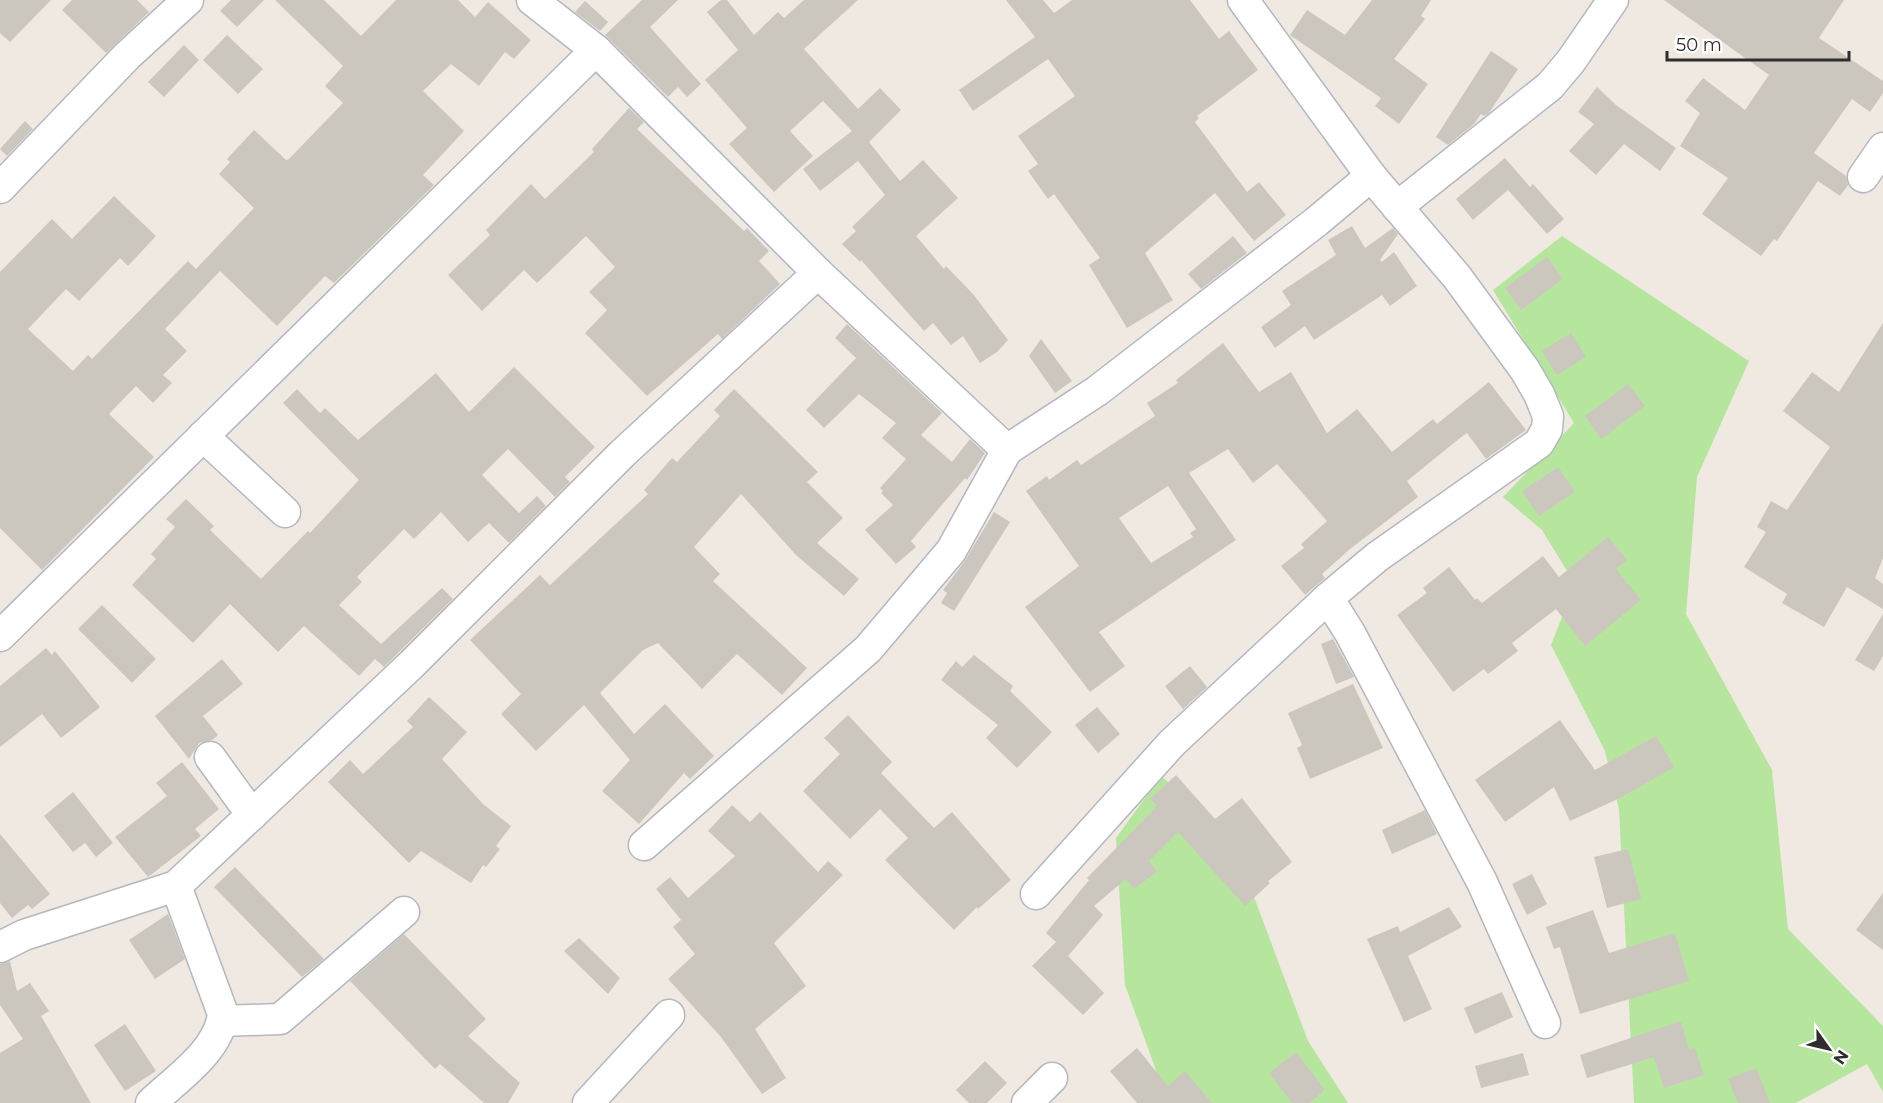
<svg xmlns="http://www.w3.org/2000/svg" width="1883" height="1103" viewBox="0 0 1883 1103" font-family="Montserrat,sans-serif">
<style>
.green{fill:#b6e59e}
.building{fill:#cbc7bf;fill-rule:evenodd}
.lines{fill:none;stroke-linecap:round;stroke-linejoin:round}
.minor-casing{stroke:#b4b7c1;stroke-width:33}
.minor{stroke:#fff;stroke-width:30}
</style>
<rect width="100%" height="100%" fill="#efe9e1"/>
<g class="green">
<path d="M1562 236 1749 361 1697 477 1686 614 1772 770 1788 929 1883 1026V1092L1867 1064 1796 1103H1634L1619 809 1605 751 1551 645 1575 584 1542 530 1503 497 1574 423 1493 290Z"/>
<path d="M1161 776 1230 833 1308 1041 1348 1103H1168L1125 985 1116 838Z"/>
</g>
<g class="building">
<path d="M0 0H51L10 42 0 33Z"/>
<path d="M72 0H137L149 12 106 53 62 10Z"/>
<path d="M231 0H264L237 27 220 11Z"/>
<path d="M275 0H324L361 36 396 0H458L475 17 488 2 531 40 514 59 505 52 479 86 451 64 423 91 464 131 423 175 434 185 334 283 325 276 277 326 220 271 165 329 187 351 163 375 172 383 153 403 136 386 109 414 154 457 42 570 0 528V272L52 219 72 239 114 196 156 236 128 266 120 258 79 301 66 289 28 329 73 371 88 355 92 359 188 261 196 269 254 208 219 174 230 162 227 159 254 130 286 160 289 159 343 103 325 86 343 66Z"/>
<path d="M642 0H678L650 27 701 84 687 97 678 87 668 97 605 35Z"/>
<path d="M721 0H727L754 35 778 12 784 18 804 0H858L804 49 858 109 880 88 901 110 869 142 900 181 923 160 958 198 916 236 944 269 946 266 973 294 1008 340 997 352 980 363 963 336 951 345 933 323 924 331 861 260 860 262 842 244 856 231 852 227 885 195 858 161 820 191 803 169 852 131 823 101 790 131 813 156 774 192 729 144 747 128 705 80 738 50 707 12Z"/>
<path d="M1006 0H1043L1054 13 1072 0H1190L1219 39 1229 31 1258 70 1197 116 1199 118 1195 122 1247 192 1259 182 1286 215 1254 241 1215 193 1145 253 1173 300 1127 328 1089 265 1100 258 1054 194 1048 199 1028 171 1038 164 1018 136 1075 96 1048 59 973 111 959 90 1035 37Z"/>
<path d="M1372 0H1431L1421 16 1425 19 1394 59 1428 84 1399 124 1375 106 1381 98 1290 35 1307 10 1345 35Z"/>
<path d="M1664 0H1844L1819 38 1883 81V93L1870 112 1852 99 1814 153 1846 176 1848 185 1840 196 1818 181 1777 241 1774 239 1761 256 1702 214 1728 178 1680 146 1700 113 1685 101 1703 78 1745 110 1769 75Z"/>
<path d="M585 1 608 22 600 31 575 12Z"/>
<path d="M227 35 263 69 238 94 203 60Z"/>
<path d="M184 45 199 60 164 97 148 82Z"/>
<path d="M1491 51 1518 69 1489 113 1484 116 1481 114 1474 124 1448 145 1436 137Z"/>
<path d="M1597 87 1616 105 1676 148 1660 171 1624 144 1596 175 1569 151 1594 124 1578 112Z"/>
<path d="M629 108 644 122 637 129 744 231 747 228 769 251 759 261 780 284 722 339 718 334 647 396 585 333 607 310 589 292 615 267 586 236 537 283 524 270 482 311 448 275 490 235 486 230 531 184 545 199 594 152 592 149Z"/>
<path d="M25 121 33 129 7 156 0 149Z"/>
<path d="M1505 158 1530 187 1533 184 1564 219 1547 234 1508 190 1473 220 1456 199Z"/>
<path d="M1352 226 1365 248 1393 228 1398 234 1380 260 1382 262 1394 252 1417 286 1390 306 1382 295 1314 340 1305 326 1275 348 1261 327 1291 305 1282 291 1336 255 1328 240Z"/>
<path d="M1233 236 1247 253 1201 289 1188 274Z"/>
<path d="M1547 257 1563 279 1521 310 1505 288Z"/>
<path d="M1883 323V558L1875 578 1883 584V609L1847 587 1824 627 1782 603 1787 594 1744 567 1766 532 1757 527 1771 501 1787 510 1830 447 1783 411 1812 372 1839 392Z"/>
<path d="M847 324 942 413 921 435 952 462 970 439 985 453 967 480 965 478 911 541 916 547 896 564 865 530 893 505 881 493 883 491 880 488 906 459 882 438 896 423 859 394 824 428 806 410 856 358 835 338Z"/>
<path d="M1571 333 1586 357 1557 375 1542 351Z"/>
<path d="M1041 339 1072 381 1055 393 1029 356Z"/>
<path d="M1223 343 1259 392 1291 372 1327 433 1357 409 1392 452 1433 419 1437 424 1489 382 1526 430 1486 459 1467 433 1460 438 1407 481 1418 497 1350 549 1322 574 1325 578 1305 595 1281 566 1304 548 1301 544 1327 521 1277 464 1253 483 1228 449 1189 473 1236 540 1099 632 1125 666 1090 692 1025 607 1079 566 1026 491 1047 476 1049 480 1077 460 1081 465 1155 416 1147 403 1178 383 1176 380ZM1168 486 1196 529 1190 533 1193 537 1151 563 1119 518Z"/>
<path d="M514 367 595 447 565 477 570 482 555 497 508 449 482 475 519 513 537 496 546 506 509 543 489 523 468 542 441 512 414 539 404 529 357 577 362 582 339 605 381 644 442 588 453 599 384 667 375 659 359 676 304 626 278 652 230 604 193 643 132 585 156 559 151 554 175 527 166 519 186 499 214 526 210 530 261 579 308 531 310 533 359 480 283 403 297 389 320 413 325 408 358 440 436 373 469 412Z"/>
<path d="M1628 384 1645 406 1601 439 1585 416Z"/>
<path d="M734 389 818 472 807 482 843 518 817 543 859 579 844 596 796 555 741 494 694 547 720 574 713 581 807 668 782 695 737 654 702 689 658 643 643 650 600 693 634 734 665 704 714 756 690 779 684 773 639 824 602 791 630 760 584 705 536 751 501 714 521 694 470 640 540 575 550 585 648 494 644 490 672 458 677 462 720 416 714 410Z"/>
<path d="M1558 467 1575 492 1539 516 1522 491Z"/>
<path d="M994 512 1010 522 954 611 941 603 947 593 943 590 964 562Z"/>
<path d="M1608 537 1627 560 1616 569 1641 600 1585 646 1556 609 1512 643 1518 651 1488 674 1484 669 1453 692 1397 615 1427 593 1423 588 1449 567 1475 600 1477 598 1482 603 1543 556 1559 577Z"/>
<path d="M102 605 156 659 132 683 78 629Z"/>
<path d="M1883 614V656L1874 671 1855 660Z"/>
<path d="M1333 639 1354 677 1336 684 1321 644Z"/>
<path d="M46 648 52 655 55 651 100 707 61 738 42 714 0 747V686Z"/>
<path d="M974 655 1013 686 1010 691 1052 732 1017 768 986 738 998 725 941 680 956 661 962 667Z"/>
<path d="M222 659 243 684 203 716 218 735 212 740 199 743 189 759 155 716Z"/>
<path d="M1190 666 1207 687 1183 709 1165 686Z"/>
<path d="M1353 684 1383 748 1310 779 1297 748 1302 745 1288 713Z"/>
<path d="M429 697 467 732 442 759 483 804 511 826 496 846 500 849 486 867 483 865 471 883 421 851 409 863 328 782 350 760 363 774 413 727 407 721Z"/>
<path d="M1097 707 1120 734 1098 753 1075 725Z"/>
<path d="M848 715 892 762 881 773 934 828 952 812 1011 880 978 909 977 907 954 930 885 860 908 838 880 809 850 839 803 791 840 754 824 738Z"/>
<path d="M1560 720 1595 770 1656 736 1674 767 1620 798 1570 821 1554 787 1505 822 1475 780Z"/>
<path d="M182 762 219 809 195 829 201 836 148 877 115 837 167 796 156 783Z"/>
<path d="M1176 775 1215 819 1242 798 1292 862 1268 881 1270 883 1245 906 1178 832 1149 861 1157 872 1134 889 1126 879 1094 906 1103 915 1068 956 1104 993 1083 1015 1032 966 1056 942 1046 933 1089 880 1087 878 1157 806 1150 799Z"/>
<path d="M73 792 113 843 96 857 85 843 73 852 44 816Z"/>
<path d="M732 805 750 822 760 812 818 872 828 861 843 875 774 943 806 986 755 1029 786 1078 762 1094 721 1037 668 979 695 954 673 927 681 920 656 889 670 877 688 898 735 856 708 831Z"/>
<path d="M1425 810 1437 834 1392 854 1382 830Z"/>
<path d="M0 834 50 894 32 909 28 905 12 918 0 903Z"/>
<path d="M1628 849 1641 899 1607 908 1594 857Z"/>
<path d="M235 867 324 959 302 977 214 887Z"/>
<path d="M1532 874 1547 904 1527 915 1512 884Z"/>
<path d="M1883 893V950L1856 930Z"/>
<path d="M1449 907 1462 927 1408 956 1432 1009 1404 1022 1367 939 1398 926 1400 932Z"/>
<path d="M1593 910 1609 953 1675 933 1689 981 1580 1014 1560 947 1554 949 1546 927Z"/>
<path d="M168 914 185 959 155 979 129 940Z"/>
<path d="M404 934 486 1019 468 1036 520 1083 508 1103H484L440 1064 435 1069 350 981Z"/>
<path d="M579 938 620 978 608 994 564 951Z"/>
<path d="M10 961 17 991 30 983 49 1011 41 1016 91 1103H0V1053L23 1039 0 1005V964Z"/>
<path d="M1502 992 1513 1017 1475 1034 1464 1008Z"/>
<path d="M1681 1021 1689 1050 1695 1048 1704 1075 1664 1088 1654 1057 1587 1078 1580 1055Z"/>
<path d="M125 1024 156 1071 125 1091 94 1045Z"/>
<path d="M1137 1048 1168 1086 1185 1071 1212 1103H1137L1110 1071Z"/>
<path d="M1296 1052 1325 1090 1309 1103H1292L1269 1073Z"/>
<path d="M1523 1053 1529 1075 1481 1088 1475 1066Z"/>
<path d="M985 1061 1007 1083 987 1103H969L956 1090Z"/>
<path d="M1756 1068 1770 1103H1738L1728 1079Z"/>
</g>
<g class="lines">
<g class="minor-casing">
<g id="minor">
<path d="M532 0 596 50 818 273 1007 450"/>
<path d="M1243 0 1371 176 1457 277 1525 370 1539 394 1548 416 1547 429 1539 443 1377 557 1328 598 1350 633 1482 882 1545 1023"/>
<path d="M1863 177 1883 148"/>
<path d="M0 188 127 56 188 0"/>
<path d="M1397 207 1550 86 1571 61 1613 0"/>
<path d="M203 436 285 512"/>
<path d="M0 636 596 50"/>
<path d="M210 757 252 815"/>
<path d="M644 845 868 649 951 551 1007 450 1097 391 1316 222 1371 176"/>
<path d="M1036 894 1172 743 1328 598"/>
<path d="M0 947 24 935 176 886 412 664 622 454 818 273"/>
<path d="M222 1021 280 1019 404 912"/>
<path d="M151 1103C176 1079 219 1051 223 1014L176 886"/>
<path d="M588 1103 669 1015"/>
<path d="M1027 1103 1052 1078"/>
</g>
</g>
<use href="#minor" class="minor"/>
</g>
<g transform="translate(1829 1049) rotate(124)" stroke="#ffffff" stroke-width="4.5" paint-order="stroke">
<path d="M0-4.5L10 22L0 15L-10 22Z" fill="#2e2e2e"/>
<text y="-9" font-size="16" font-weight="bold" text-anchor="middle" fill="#2e2e2e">N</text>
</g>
<path d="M1667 51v9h182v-9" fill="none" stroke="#2e2e2e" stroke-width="3"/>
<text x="1676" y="51" font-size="18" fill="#2e2e2e" stroke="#ffffff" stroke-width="4.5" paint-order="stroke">50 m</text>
</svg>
